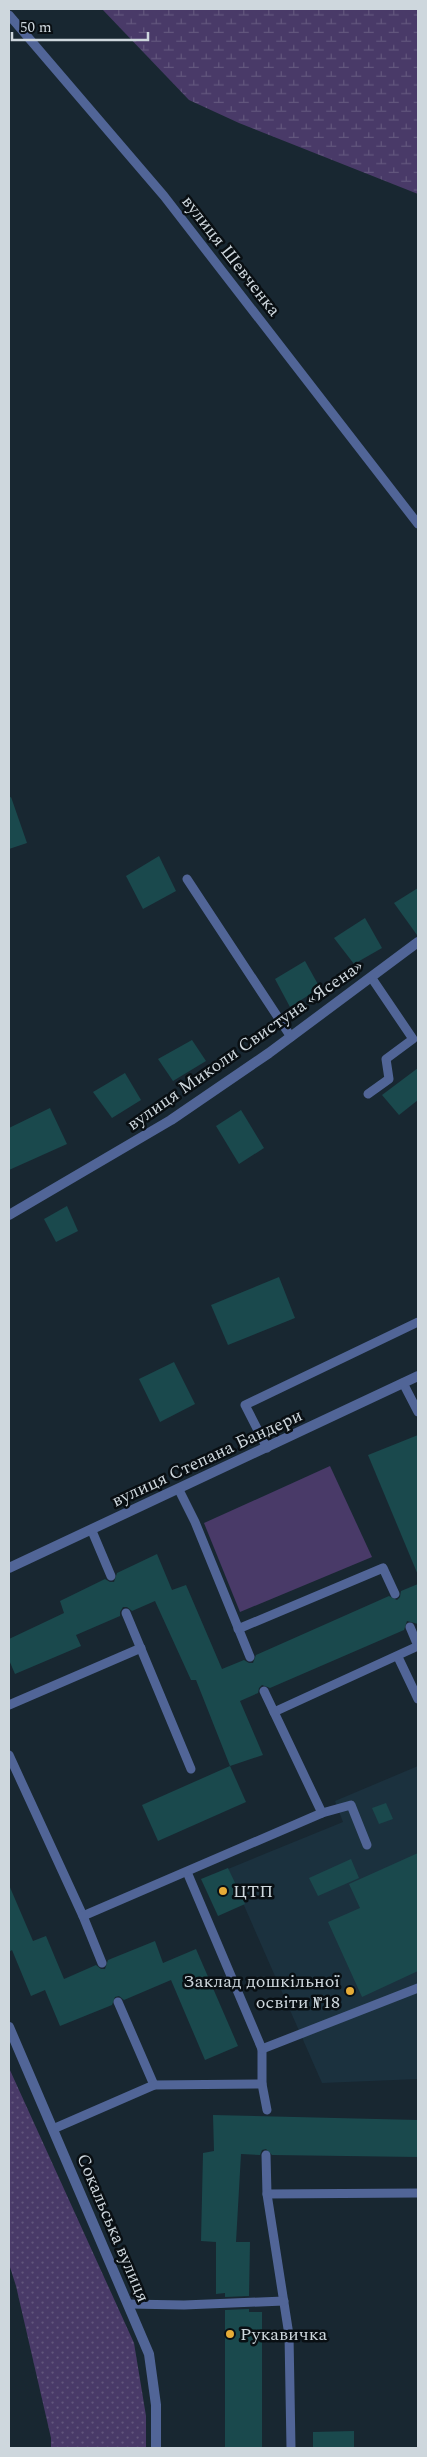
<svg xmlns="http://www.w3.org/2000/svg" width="427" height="2457" viewBox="0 0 427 2457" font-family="Spectral,serif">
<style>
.built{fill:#1b313e}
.grass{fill:url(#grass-dots)}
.wetland{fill:url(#wetland-marsh)}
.park{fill:#493a68}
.building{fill:#1a494d}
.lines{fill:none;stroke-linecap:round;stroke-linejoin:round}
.service{stroke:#516597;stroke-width:9}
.minor{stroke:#516597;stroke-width:10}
.poi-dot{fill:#e7ac37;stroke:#090f13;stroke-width:2}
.labels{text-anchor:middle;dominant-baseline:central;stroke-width:5;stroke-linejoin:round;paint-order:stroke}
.street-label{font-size:18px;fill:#ced7dd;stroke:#090f13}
.poi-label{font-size:18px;fill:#ced7dd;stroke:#090f13;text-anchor:start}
</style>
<defs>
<pattern id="grass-dots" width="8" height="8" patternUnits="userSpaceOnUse" patternTransform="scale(1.25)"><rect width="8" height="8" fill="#493a68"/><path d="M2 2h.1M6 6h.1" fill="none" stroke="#62567d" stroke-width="1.8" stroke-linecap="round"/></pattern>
<pattern id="wetland-marsh" width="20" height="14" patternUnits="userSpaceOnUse" patternTransform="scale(1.25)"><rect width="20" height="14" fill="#493a68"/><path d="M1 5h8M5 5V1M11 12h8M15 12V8" fill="none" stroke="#62567d"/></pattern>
</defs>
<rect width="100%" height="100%" fill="#182731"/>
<path class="built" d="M418 1766V2079L322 2083 228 1869 343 1822 335 1801Z"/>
<path class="grass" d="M9 2068 134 2343 146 2416V2448H51V2438L16 2286 9 2264Z"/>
<path class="wetland" d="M102 9H418V194L239 123 189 100Z"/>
<path class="park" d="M330 1466 372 1557 240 1612 204 1523Z"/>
<g class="building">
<path d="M11 797 27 843 9 849V798Z"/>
<path d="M159 856 176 891 143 909 126 876Z"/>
<path d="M418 888V935H417L394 903Z"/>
<path d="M365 918 382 948 354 964 334 938Z"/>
<path d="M305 961 320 988 290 1007 275 979Z"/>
<path d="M192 1040 206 1061 173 1081 158 1059Z"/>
<path d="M418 1068V1100L399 1115 382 1095Z"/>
<path d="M125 1073 141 1100 112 1118 93 1092Z"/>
<path d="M50 1108 67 1144 9 1170V1128Z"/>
<path d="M241 1110 264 1148 239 1164 216 1126Z"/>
<path d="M67 1206 78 1231 56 1242 44 1219Z"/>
<path d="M279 1277 295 1318 228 1345 211 1305Z"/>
<path d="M174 1362 195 1404 160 1422 139 1379Z"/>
<path d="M418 1435V1575L368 1455Z"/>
<path d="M157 1554 172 1590 186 1585 222 1669 244 1660 249 1663H253L256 1655 389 1596 397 1600 400 1597 401 1591 418 1584V1624L407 1621 404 1630 270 1688 262 1685 259 1688 258 1693 240 1701 263 1755 230 1766 196 1680H191L155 1601 132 1611 127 1607H123L120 1612V1616L76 1635 81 1646 15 1674 9 1660V1639L64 1613 60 1601 105 1579 110 1582H114L117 1573Z"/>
<path d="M230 1766 246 1802 158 1841 142 1805Z"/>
<path d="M386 1803 393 1819 379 1824 372 1808Z"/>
<path d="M418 1853V1971L362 1997 328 1922 360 1908 349 1884Z"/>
<path d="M351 1859 359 1878 318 1896 309 1878Z"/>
<path d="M228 1868 245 1904 218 1916 201 1879Z"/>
<path d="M9 1885 33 1941 46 1936 64 1979 96 1965 101 1969H105L108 1960 155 1941 163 1963 196 1949 238 2046 205 2060 171 1980 124 2000 119 1996 115 1997 112 2005 60 2026 45 1990 31 1996 12 1950 9 1952Z"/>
<path d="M213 2115 418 2120V2157L272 2155 266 2149 262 2150 260 2155 241 2154 236 2242H250L249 2296 225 2297V2293L216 2294V2242L201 2241 203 2153 214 2151Z"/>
<path d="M249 2309V2312H262V2448H225V2310Z"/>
<path d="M354 2431V2448H313V2432Z"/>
</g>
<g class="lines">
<g class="service">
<path d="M9 15 164 196 418 524"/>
<path d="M187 879 291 1037"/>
<path d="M368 1094 389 1079 386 1059 413 1039 371 977"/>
<path d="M403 1383 418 1412"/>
<path d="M267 1448 245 1405 418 1322"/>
<path d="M179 1490 195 1522 250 1657"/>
<path d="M92 1531 111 1576"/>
<path d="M126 1613 191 1769"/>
<path d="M238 1629 383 1568 395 1594"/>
<path d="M398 1657 418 1699"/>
<path d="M9 1705 141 1648"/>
<path d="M274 1712 418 1646 410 1627"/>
<path d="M9 1755 83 1916 102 1963"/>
<path d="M322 1813 351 1805 367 1845"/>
<path d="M187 1872 262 2049V2084"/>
<path d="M83 1916 322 1813 264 1691"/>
<path d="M118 2002 154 2085"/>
<path d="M262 2049 418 1988"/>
<path d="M53 2129 154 2085 262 2084 267 2110"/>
<path d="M266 2155 267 2194 289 2335 291 2448"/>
<path d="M267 2194 418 2193"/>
<path d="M128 2304 184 2305 284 2301"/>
</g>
<g class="minor">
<path d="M9 1215 171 1120 269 1053 418 942"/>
<path d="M9 1568 418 1376"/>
<path d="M9 2027 149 2354 156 2405V2448"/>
</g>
</g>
<g class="poi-dot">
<circle cx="223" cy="1891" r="5"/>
<circle cx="350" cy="1991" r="5"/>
<circle cx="230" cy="2334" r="5"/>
</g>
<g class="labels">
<g class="street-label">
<text transform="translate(231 256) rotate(52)">вулиця Шевченка</text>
<text transform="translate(245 1045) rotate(-35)">вулиця Миколи Свистуна «Ясена»</text>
<text transform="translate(207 1458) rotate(-25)">вулиця Степана Бандери</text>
<text transform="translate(113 2228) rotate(67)">Сокальська вулиця</text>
</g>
<g class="poi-label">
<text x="233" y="1891">ЦТП</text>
<text x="340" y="1981" text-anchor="end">Заклад дошкільної<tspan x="340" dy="21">освіти №18</tspan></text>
<text x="240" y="2334">Рукавичка</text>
</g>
</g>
<rect width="427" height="2457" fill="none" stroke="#ced7dd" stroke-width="20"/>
<path d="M12 32v8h136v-8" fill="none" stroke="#ced7dd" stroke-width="2.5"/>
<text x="20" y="32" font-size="15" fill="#ced7dd" stroke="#090f13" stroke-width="4" paint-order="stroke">50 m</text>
</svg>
